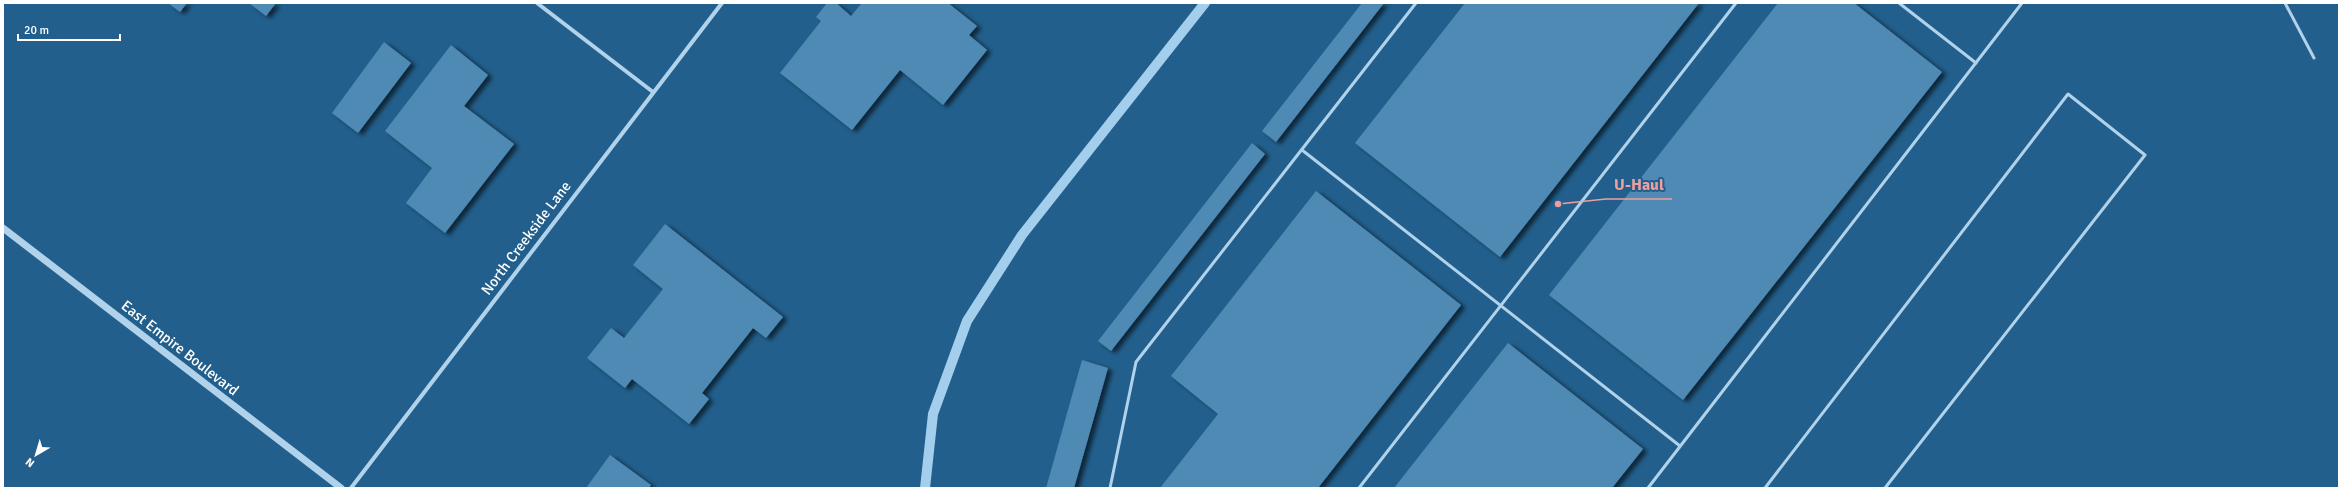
<svg xmlns="http://www.w3.org/2000/svg" width="2342" height="491" viewBox="0 0 2342 491" font-family="Signika,sans-serif">
<style>
.lines{fill:none;stroke-linecap:round;stroke-linejoin:round}
.stream{stroke:#a4cfec;stroke-width:10}
.building{fill:#4f8ab5;filter:url(#shadow)}
.service{stroke:#b0d3eb;stroke-width:3}
.minor{stroke:#b0d3eb;stroke-width:4}
.tertiary{stroke:#b0d3eb;stroke-width:7}
.labels{text-anchor:middle;dominant-baseline:central;stroke-width:4;stroke-linejoin:round;paint-order:stroke}
.street-label{font-size:15px;fill:#fff;stroke:#225f8c}
.leader{fill:none;stroke:#ed9e9e;stroke-width:1.5}
.callout-dot{fill:#ed9e9e;stroke:#225f8c;stroke-width:1.5}
.callout-label{font-size:16px;text-anchor:middle;font-weight:bold;fill:#ed9e9e;stroke:#225f8c;stroke-width:4;stroke-linejoin:round;paint-order:stroke}
</style>
<defs>
<filter id="shadow"><feDropShadow dx="4.5" dy="2.5" stdDeviation="2" flood-color="#0009"/></filter>
</defs>
<rect width="100%" height="100%" fill="#225f8c"/>
<g class="lines">
<path class="stream" d="M925 488 933 414 967 321 1022 235 1205 3"/>
</g>
<g class="building">
<path d="M168 3H187L180 12Z"/>
<path d="M249 3H276L266 16Z"/>
<path d="M827 3H836L851 16 862 3H948L977 26 969 35 987 50 943 105 900 70 852 130 780 73 821 21 816 17Z"/>
<path d="M1362 3H1384L1276 142 1262 131Z"/>
<path d="M1465 3H1699L1500 257 1355 143Z"/>
<path d="M1778 3H1854L1942 72 1683 400 1549 295Z"/>
<path d="M384 42 411 63 358 133 332 113Z"/>
<path d="M451 45 488 75 464 106 514 144 445 233 406 203 432 168 385 131Z"/>
<path d="M1252 143 1265 154 1111 351 1098 341Z"/>
<path d="M1316 191 1461 305 1318 488H1160L1218 414 1171 376Z"/>
<path d="M665 224 783 317 766 338 753 328 702 393 709 399 689 424 632 379 625 388 587 358 611 328 624 338 663 289 633 265Z"/>
<path d="M1508 343 1643 449 1612 488H1394Z"/>
<path d="M1082 360 1108 368 1074 488H1046Z"/>
<path d="M610 455 651 485 649 488H586Z"/>
</g>
<g class="lines">
<g class="service">
<path d="M1899 3 1976 63"/>
<path d="M2285 3 2314 58"/>
<path d="M1302 150 1680 446"/>
<path d="M1110 488 1136 362 1416 3"/>
<path d="M1359 488 1736 3"/>
<path d="M1648 488 2022 3"/>
<path d="M1765 488 2068 94 2145 155 1885 488"/>
</g>
<g class="minor">
<path d="M537 3 653 92"/>
<path d="M351 488 722 3"/>
</g>
<path class="tertiary" d="M3 228 341 488"/>
</g>
<g class="labels">
<g class="street-label">
<text transform="translate(526 238) rotate(-53)">North Creekside Lane</text>
<text transform="translate(180 348) rotate(38)">East Empire Boulevard</text>
</g>
</g>
<path class="leader" d="M1558 204L1606 199H1672"/>
<circle class="callout-dot" cx="1558" cy="204" r="4"/>
<g class="callout-label">
<text x="1639" y="190">U-Haul</text>
</g>
<rect width="2342" height="491" fill="none" stroke="#ffffff" stroke-width="8"/>
<g transform="translate(36 455) rotate(218)" stroke="#225f8c" stroke-width="3" paint-order="stroke">
<path d="M0-3L7 15L0 10L-7 15Z" fill="#ffffff"/>
<text y="-6" font-size="11" font-weight="bold" text-anchor="middle" fill="#ffffff">N</text>
</g>
<path d="M18 34v6h102v-6" fill="none" stroke="#ffffff" stroke-width="2"/>
<text x="24" y="34" font-size="12" fill="#ffffff" stroke="#225f8c" stroke-width="3" paint-order="stroke">20 m</text>
</svg>
